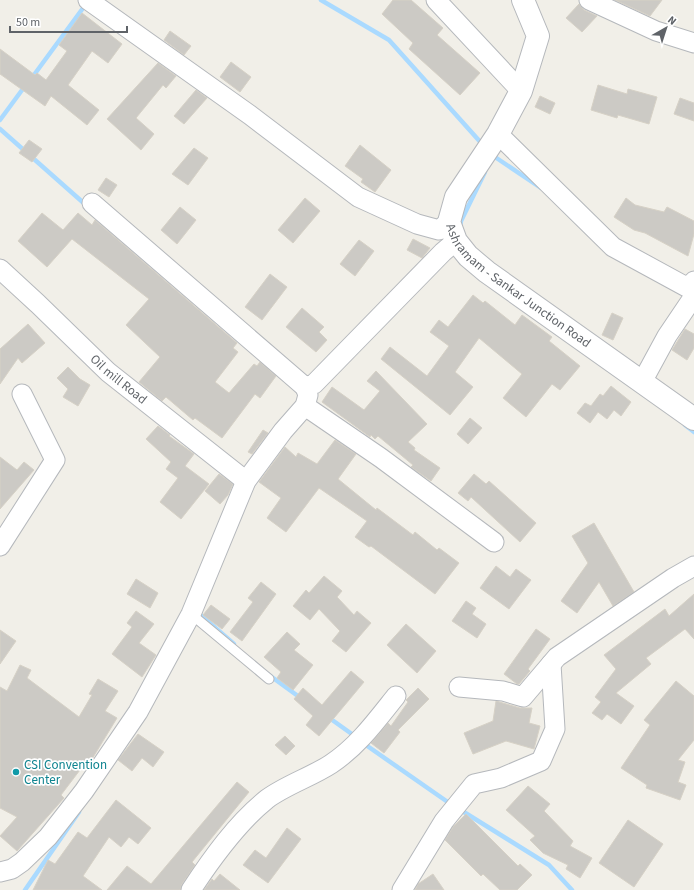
<svg xmlns="http://www.w3.org/2000/svg" width="694" height="890" viewBox="0 0 694 890" font-family="'Source Sans 3',sans-serif">
<style>
.lines{fill:none;stroke-linecap:round;stroke-linejoin:round}
.stream{stroke:#aadaff;stroke-width:4.5}
.building{fill:#cccac5;stroke:#d6d1c6}
.service-casing{stroke:#b5b8bc;stroke-width:11}
.minor-casing{stroke:#b5b8bc;stroke-width:21}
.tertiary-casing{stroke:#b5b8bc;stroke-width:24}
.service{stroke:#fff;stroke-width:9}
.minor{stroke:#fff;stroke-width:19}
.tertiary{stroke:#fff;stroke-width:22}
.culture-dot{fill:#0f9aa8;stroke:#fff;stroke-width:1.5}
.labels{text-anchor:middle;dominant-baseline:central;stroke-width:3.5;stroke-linejoin:round;paint-order:stroke}
.street-label{font-size:13px;fill:#5f6368;stroke:#fff}
.culture-label{font-size:13px;fill:#0d838f;stroke:#fff;text-anchor:start}
</style>
<rect width="100%" height="100%" fill="#f1efe8"/>
<g class="lines">
<g class="stream">
<path d="M321 0 389 40 483 145"/>
<path d="M31 79 86 4"/>
<path d="M0 120 25 86"/>
<path d="M0 129 87 206"/>
<path d="M492 155 541 188"/>
<path d="M460 227 461 221 485 172"/>
<path d="M685 425 694 432"/>
<path d="M197 612 234 644"/>
<path d="M269 675 302 699"/>
<path d="M328 717 356 737"/>
<path d="M363 743 452 805"/>
<path d="M459 809 549 865 572 890"/>
<path d="M25 890 79 812"/>
</g>
</g>
<g class="building">
<path d="M393 0H411L443 28 437 35 480 73 460 95 409 49 413 43 382 14Z"/>
<path d="M615 0H662L650 16Z"/>
<path d="M579 4 584 10 597 16 582 32 566 18Z"/>
<path d="M82 13 122 44 108 63 92 51 68 85 99 110 87 125 51 96 45 106 0 74V49L35 75 37 73 46 80 67 51 59 45Z"/>
<path d="M170 31 191 46 184 55 164 40Z"/>
<path d="M231 62 251 77 240 92 220 77Z"/>
<path d="M158 63 176 76 166 88 163 85 136 118 154 134 141 150 107 119Z"/>
<path d="M598 85 627 94 628 89 657 97 649 124 618 115 617 118 591 110Z"/>
<path d="M196 90 207 98 184 124 174 116Z"/>
<path d="M540 96 555 103 550 114 535 107Z"/>
<path d="M680 98 694 103V121L674 114Z"/>
<path d="M29 140 42 149 32 162 19 153Z"/>
<path d="M360 145 391 170 375 192 361 182 363 179 345 166Z"/>
<path d="M194 148 208 158 188 185 172 174Z"/>
<path d="M106 178 117 185 109 197 98 190Z"/>
<path d="M305 198 320 211 293 243 278 230Z"/>
<path d="M626 198 635 205 664 212 667 207 694 221V234L688 256 645 233 634 230 614 217Z"/>
<path d="M180 207 196 220 177 244 161 230Z"/>
<path d="M42 213 63 230 78 213 92 225 95 220 237 343 233 348 238 352 215 382 229 393 254 364 257 366 260 362 276 376 260 398 255 394 222 438 195 418 193 420 166 397 162 401 139 382 160 357 126 325 149 299 72 239 47 267 18 241Z"/>
<path d="M413 239 430 248 422 258 407 250Z"/>
<path d="M359 240 374 251 355 276 340 264Z"/>
<path d="M270 274 287 287 262 320 245 307Z"/>
<path d="M473 295 483 303 485 301 515 325 522 315 552 337 549 341 580 366 560 390 552 384 526 417 503 398 522 374 479 338 455 372 473 387 450 415 381 359 390 347 427 376 449 346 430 332 439 320 448 327Z"/>
<path d="M302 308 324 327 319 332 327 340 316 352 286 327Z"/>
<path d="M612 313 623 318 613 340 602 335Z"/>
<path d="M28 324 45 343 22 363 18 358 0 384V349Z"/>
<path d="M685 329 694 334V348L687 360 672 350Z"/>
<path d="M68 367 80 379 90 385 78 406 63 397 68 389 57 378Z"/>
<path d="M376 371 427 424 408 442 415 448 414 450 440 468 431 481 411 467 413 465 378 436 375 439 371 435 370 437 322 402 332 387 364 410 380 391 367 381Z"/>
<path d="M611 386 631 402 621 416 614 410 607 419 598 412 590 423 577 413 585 403 591 406 600 394 603 396Z"/>
<path d="M470 418 482 428 468 444 457 434Z"/>
<path d="M158 426 170 435 169 436 194 454 185 466 209 484 181 519 160 502 178 478 166 469 171 462 146 439Z"/>
<path d="M263 430 268 433 252 454 248 452Z"/>
<path d="M335 440 356 454 338 479 376 510 377 508 413 535 415 532 437 550 439 548 459 563 435 594 371 546 369 547 355 537 367 521 319 488 286 532 267 518 281 498 259 482 285 447 296 457 298 453 317 464Z"/>
<path d="M0 457 17 470 24 462 34 470 0 509Z"/>
<path d="M219 474 233 484 228 495 220 504 205 491Z"/>
<path d="M474 474 486 484 489 481 536 523 520 542 471 497 468 501 458 493Z"/>
<path d="M594 523 634 592 613 606 599 582 577 613 561 601 588 563 572 536Z"/>
<path d="M496 566 510 577 516 569 531 580 509 609 480 588Z"/>
<path d="M324 576 342 591 337 597 354 615 357 611 371 623 346 652 332 641 340 631 319 609 310 620 293 606 306 590 309 593Z"/>
<path d="M136 579 158 593 150 608 127 594Z"/>
<path d="M261 582 276 594 242 641 230 632 253 602 248 598Z"/>
<path d="M694 594V639L685 629 646 658 651 664 616 693 634 706 621 724 607 714 602 720 592 713 601 702 595 697 616 669 604 655 665 609 669 616Z"/>
<path d="M466 601 476 608 472 614 486 624 477 638 452 621Z"/>
<path d="M211 605 230 619 222 629 203 615Z"/>
<path d="M136 611 154 624 139 643 156 655 142 677 112 654 132 627 127 623Z"/>
<path d="M406 624 436 651 417 673 387 645Z"/>
<path d="M536 629 550 639 528 669 530 671 519 684H517L504 674Z"/>
<path d="M0 630 16 641 0 664Z"/>
<path d="M287 632 300 644 294 650 313 665 293 690 277 678 281 672 264 657Z"/>
<path d="M20 665 31 670 27 678 79 717 92 695 89 694 98 679 118 691 105 711 117 718 89 764 86 762 61 795 64 798 17 851 0 836 17 817 0 808V687L7 691Z"/>
<path d="M351 671 364 682 319 736 306 725 313 716 294 699 303 688 322 705Z"/>
<path d="M676 681 694 696V740L678 760 685 762 678 782 686 785 680 800 646 788 647 785 621 768 650 725 644 720Z"/>
<path d="M418 688 429 699 398 730 400 732 384 753 371 743 388 723 391 726 408 702 406 700Z"/>
<path d="M496 701 520 708H532L529 723 540 726 534 749 506 741 473 754 464 733 493 721Z"/>
<path d="M138 734 164 752 153 767 142 758 132 771 118 760Z"/>
<path d="M285 736 295 746 286 755 275 745Z"/>
<path d="M237 782 249 792 192 862 195 865 182 884 180 890H107L127 866 151 884Z"/>
<path d="M528 786 550 804 544 811 573 841 570 846 592 858 580 878 566 869 568 865 543 853 530 840 535 836 506 810Z"/>
<path d="M116 800 151 828 138 844 129 837 121 847 109 837 83 876 102 890H33L48 860 55 864 78 832 87 838Z"/>
<path d="M466 814 518 866 520 864 532 875 517 890H500L483 874 481 876 445 840 453 827Z"/>
<path d="M628 820 663 844 634 887 599 863Z"/>
<path d="M287 828 301 839 268 883 243 865 255 850 266 858Z"/>
<path d="M220 874 240 890H204L212 879 214 881Z"/>
<path d="M433 874 444 890H415L418 884Z"/>
</g>
<g class="lines">
<g class="service-casing">
<path id="service" d="M191 614 269 679"/>
</g>
<g class="minor-casing">
<g id="minor">
<path d="M88 0 250 115 358 197 417 224 439 230 449 222"/>
<path d="M436 0 521 91"/>
<path d="M589 0 656 31 694 43"/>
<path d="M498 134 613 247 692 290 694 281"/>
<path d="M92 203 305 387"/>
<path id="s1" d="M0 269 38 304 108 372 246 481"/>
<path d="M642 382 667 336 694 296"/>
<path d="M305 406 381 458 494 542"/>
<path d="M0 546 55 460 22 394"/>
<path d="M459 687 503 691 523 697 557 657 673 578 694 566"/>
<path d="M0 872 12 869 22 862 48 837 84 791 138 712 191 614 246 481 283 431 305 406 308 395 305 387 314 384 443 252 456 241"/>
<path d="M191 890C212 858 237 823 267 799 286 785 311 777 331 764 358 746 376 721 396 696"/>
<path d="M402 890 444 821 474 784 501 778 541 761 555 729 551 664"/>
</g>
</g>
<g class="tertiary-casing">
<g id="tertiary">
<path id="s2" d="M523 0 538 36 521 91 498 134 456 197 449 222 456 241 468 256 487 272 694 419"/>
</g>
</g>
<use href="#service" class="service"/>
<use href="#minor" class="minor"/>
<use href="#tertiary" class="tertiary"/>
</g>
<circle class="culture-dot" cx="16" cy="772" r="4"/>
<g class="labels">
<g class="street-label">
<text stroke="none"><textPath href="#s2" startOffset="343">Ashramam - Sankar Junction Road</textPath></text>
<text stroke="none"><textPath href="#s1" startOffset="162">Oil mill Road</textPath></text>
</g>
<g class="culture-label">
<text x="24" y="765">CSI Convention<tspan x="24" dy="15">Center</tspan></text>
</g>
</g>
<g transform="translate(666 28) rotate(39)" stroke="#ffffff" stroke-width="3" paint-order="stroke">
<path d="M0-3L7 15L0 10L-7 15Z" fill="#5f6368"/>
<text y="-6" font-size="11" font-weight="bold" text-anchor="middle" fill="#5f6368">N</text>
</g>
<path d="M10 26v6h117v-6" fill="none" stroke="#5f6368" stroke-width="2"/>
<text x="16" y="26" font-size="12" fill="#5f6368" stroke="#ffffff" stroke-width="3" paint-order="stroke">50 m</text>
</svg>
